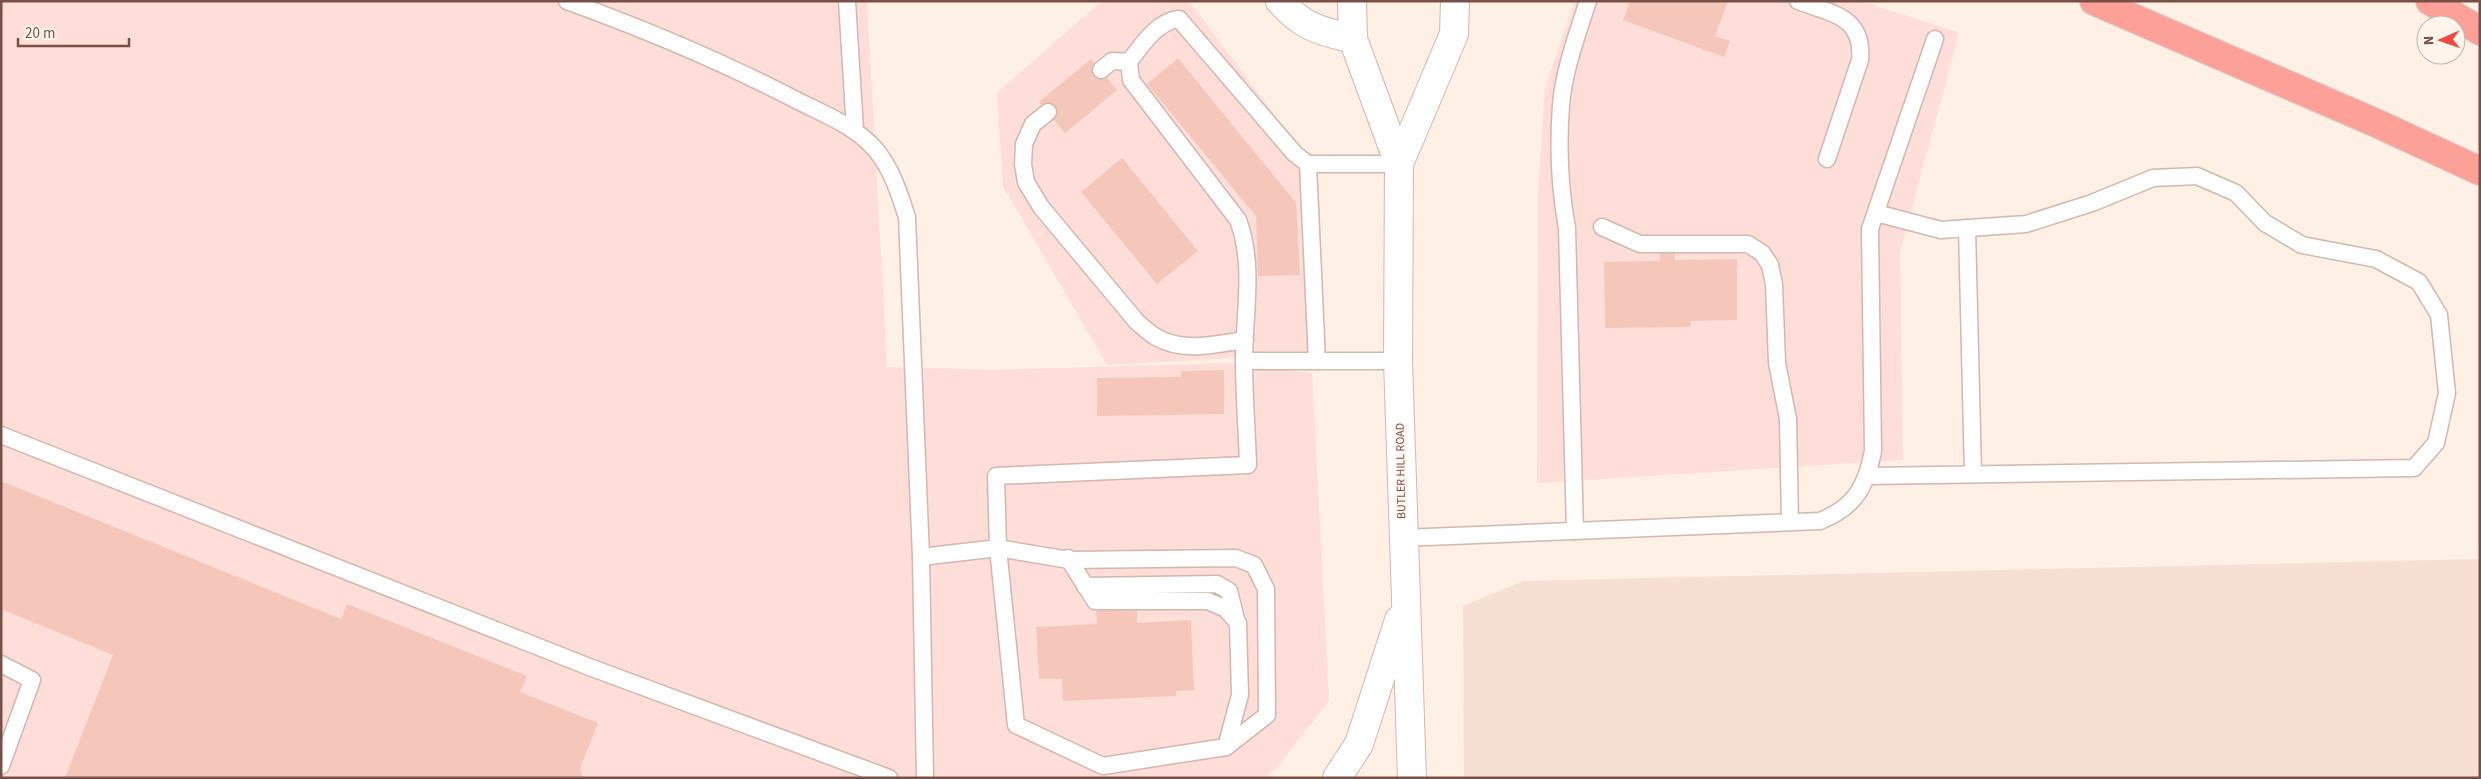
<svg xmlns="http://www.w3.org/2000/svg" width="2481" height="779" viewBox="0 0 2481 779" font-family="'Source Sans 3',sans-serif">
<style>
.residential{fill:#f6e0d3}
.commercial{fill:#ffddd8}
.building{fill:#f5c7bb}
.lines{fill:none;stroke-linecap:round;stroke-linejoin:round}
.service-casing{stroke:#d3b7ad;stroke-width:19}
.tertiary-casing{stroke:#d3b7ad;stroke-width:30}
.motorway-casing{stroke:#d9cecc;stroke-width:30}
.service{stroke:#fff;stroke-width:16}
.tertiary{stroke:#fff;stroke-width:28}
.motorway{stroke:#fca098;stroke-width:28}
.labels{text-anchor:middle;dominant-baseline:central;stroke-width:4;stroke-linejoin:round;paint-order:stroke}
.street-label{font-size:12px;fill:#795048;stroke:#fff5ed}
</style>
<rect width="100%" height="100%" fill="#fef0e5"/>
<path class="residential" d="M2480 559V778H1464L1463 606 1524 581Z"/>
<g class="commercial">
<path d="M1 1H867L887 367 992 370 1228 363 1312 373 1329 701 1278 766 1264 778H1Z"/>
<path d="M1102 1H1189L1318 173 1325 353 1107 365 1003 186 997 93Z"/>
<path d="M1575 1H1861L1959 33 1900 252 1903 460 1537 483 1538 192 1545 88Z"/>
</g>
<g class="building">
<path d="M1630 1H1728L1715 36 1730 41 1724 57 1623 20Z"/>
<path d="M1178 58 1296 203 1300 275 1258 276 1256 216 1147 84Z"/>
<path d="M1091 59 1117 90 1065 133 1039 102Z"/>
<path d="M1122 158 1198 251 1157 284 1081 192Z"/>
<path d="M1660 253H1675V260L1737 259V320L1691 321 1690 327 1605 328 1604 262 1660 261Z"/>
<path d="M1224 370V414L1097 416V378L1181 377V371Z"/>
<path d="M1 481 341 619 347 604 527 676 520 692 598 723 580 769 583 778H65L113 655 1 609Z"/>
<path d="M1137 609V623L1191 620 1194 690 1176 691V696L1063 701 1062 679H1039L1036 627 1097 624 1096 611Z"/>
</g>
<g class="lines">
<g class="service-casing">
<g id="service">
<path d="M567 1C647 30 723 62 798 101 824 114 855 126 875 149 892 169 899 193 907 217L921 557 925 778"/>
<path d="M847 1 855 130"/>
<path d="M1798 1C1832 14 1864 16 1860 60L1827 159"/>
<path d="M1101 70 1112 61 1129 62"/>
<path d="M1048 112 1033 124 1024 144 1023 164 1026 182 1041 207 1137 322C1143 327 1149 333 1156 337 1183 353 1216 344 1245 340"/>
<path d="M1308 164 1317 361"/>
<path d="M1602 227 1640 244H1748L1762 253 1770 265 1774 284 1777 363 1788 419 1790 522"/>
<path d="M1967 228 1973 474"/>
<path d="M1244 361H1398"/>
<path d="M1 435 592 668 889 778"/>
<path d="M1869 476 2414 468 2436 443 2447 393 2439 315 2419 282 2376 259 2302 245 2265 223 2236 193 2197 176 2153 178 2092 203 2026 224 1941 230 1876 213"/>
<path d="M1575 531 1567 228C1560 190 1558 144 1561 105 1564 70 1577 35 1588 1"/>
<path d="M1402 538 1820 521C1855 507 1866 487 1873 451L1870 229 1935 39"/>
<path d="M998 548 1069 560 1236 558 1254 565 1266 589 1267 715 1226 747 1103 766 1016 725Z"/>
<path d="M921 557 998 548 996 476 1248 465C1247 430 1244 396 1244 361 1244 314 1255 265 1238 220L1131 80 1129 62C1142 45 1157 21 1179 19L1295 154 1308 164H1399"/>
<path d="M1068 558 1095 601H1208L1226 609 1238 623 1240 695 1226 747"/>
<path d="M1085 586 1217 584 1229 591 1236 619"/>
<path d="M1 664 32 680 1 766"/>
</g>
</g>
<g class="tertiary-casing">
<g id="tertiary">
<path d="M1280 1C1303 28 1321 31 1353 39"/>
<path d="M1352 1 1353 39 1399 164 1398 361 1412 778"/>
<path d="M1399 164 1454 34 1455 1"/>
<path d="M1337 778 1359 744 1399 620"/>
</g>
</g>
<g class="motorway-casing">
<g id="motorway">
<path d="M2094 1 2376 123 2480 171"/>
<path d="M2430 1 2480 31"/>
</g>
</g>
<use href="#service" class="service"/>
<use href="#tertiary" class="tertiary"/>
<use href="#motorway" class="motorway"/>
</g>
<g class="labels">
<g class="street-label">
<text transform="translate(1401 471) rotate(-91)">BUTLER HILL ROAD</text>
</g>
</g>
<rect width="2481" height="779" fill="none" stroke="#795048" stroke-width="5"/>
<g transform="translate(2441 40) rotate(268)"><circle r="24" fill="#fff5ed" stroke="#c9b3ab"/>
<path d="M0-4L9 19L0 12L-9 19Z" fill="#f04942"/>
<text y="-8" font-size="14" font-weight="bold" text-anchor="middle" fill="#795048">N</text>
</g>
<path d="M18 38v8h111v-8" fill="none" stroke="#795048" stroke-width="2.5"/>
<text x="25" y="38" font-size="15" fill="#795048" stroke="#fff5ed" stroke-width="4" paint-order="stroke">20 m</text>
</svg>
